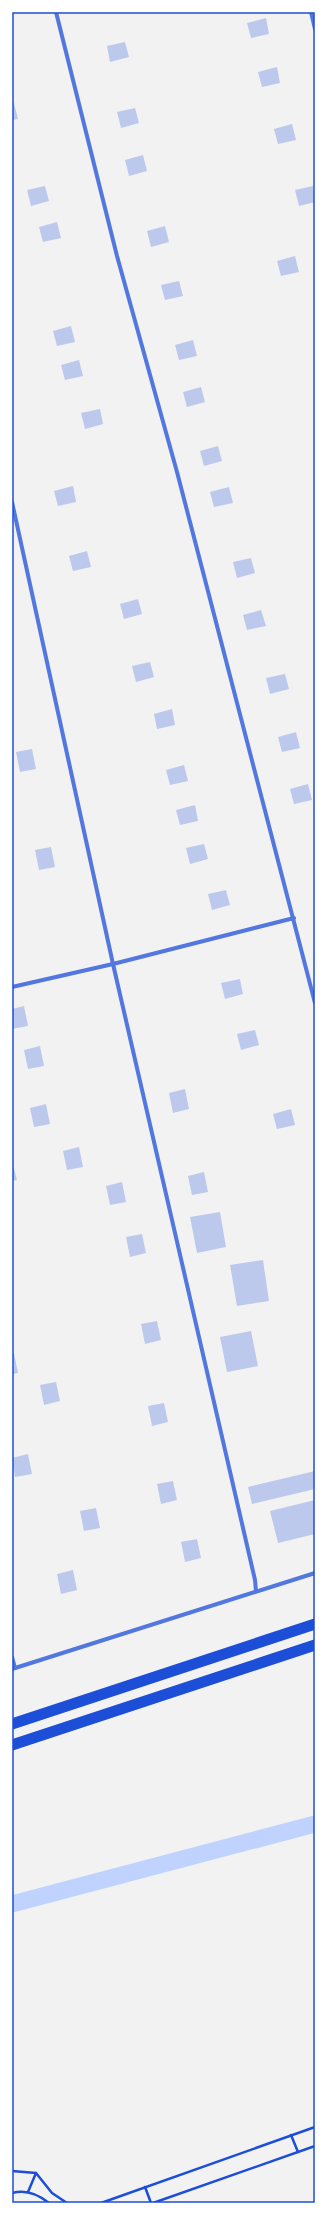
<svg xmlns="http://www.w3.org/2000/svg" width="327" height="2215" viewBox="0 0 327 2215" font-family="'PT Sans',sans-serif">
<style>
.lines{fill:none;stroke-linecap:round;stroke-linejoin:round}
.canal{stroke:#bfd3fe;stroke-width:17}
.building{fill:#bdc9ec}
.path{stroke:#1d4ed8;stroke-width:2.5}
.minor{stroke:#5277de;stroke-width:4}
.trunk{stroke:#1d4ed8;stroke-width:11}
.neatline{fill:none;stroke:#1d4ed8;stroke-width:1.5}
</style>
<rect width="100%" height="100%" fill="#f2f2f2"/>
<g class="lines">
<path class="canal" d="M12 1904 315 1824"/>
</g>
<g class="building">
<path d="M266 18 269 34 251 38 247 23Z"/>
<path d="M125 42 129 57 110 62 107 46Z"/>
<path d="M277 67 280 83 262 87 258 72Z"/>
<path d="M14 103 18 119 12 120V104Z"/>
<path d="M135 108 139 123 121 128 117 112Z"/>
<path d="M292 124 296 140 278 144 274 129Z"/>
<path d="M143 155 147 171 129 176 125 160Z"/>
<path d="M45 186 49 201 31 206 27 190Z"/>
<path d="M313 186 315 202 299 206 295 190Z"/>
<path d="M57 222 61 238 43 242 39 227Z"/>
<path d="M165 226 169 242 151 247 147 231Z"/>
<path d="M295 256 299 272 281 276 277 261Z"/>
<path d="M179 281 183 296 165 300 161 285Z"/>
<path d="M71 326 75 342 57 346 53 331Z"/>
<path d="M193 340 197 356 179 360 175 345Z"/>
<path d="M79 360 83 376 65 380 61 365Z"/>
<path d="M201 387 205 402 187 407 183 392Z"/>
<path d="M100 409 103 424 85 429 81 413Z"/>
<path d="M218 446 222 461 204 466 200 451Z"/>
<path d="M73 486 76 502 58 506 54 491Z"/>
<path d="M229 487 233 503 214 507 210 492Z"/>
<path d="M87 551 91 567 73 571 69 556Z"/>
<path d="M251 558 255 573 237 578 233 562Z"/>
<path d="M138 599 142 614 124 619 120 604Z"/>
<path d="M261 610 266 626 247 630 243 615Z"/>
<path d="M150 662 154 677 136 682 132 666Z"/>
<path d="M285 674 289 689 270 694 266 678Z"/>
<path d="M172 709 175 725 157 729 154 714Z"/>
<path d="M296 732 300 748 282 752 278 737Z"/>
<path d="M32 749 36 769 20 772 16 752Z"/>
<path d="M184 765 188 781 170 785 166 770Z"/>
<path d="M308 784 312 800 294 804 290 789Z"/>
<path d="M195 805 198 821 180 825 176 810Z"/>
<path d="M204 844 208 859 190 864 186 848Z"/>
<path d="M51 847 55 867 39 870 35 850Z"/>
<path d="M226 890 230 905 212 910 208 894Z"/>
<path d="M240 979 243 994 225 999 221 983Z"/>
<path d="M24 1006 28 1026 12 1029V1009Z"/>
<path d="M255 1030 259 1045 241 1050 237 1034Z"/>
<path d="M40 1046 44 1066 28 1069 24 1050Z"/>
<path d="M185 1089 189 1109 173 1113 169 1093Z"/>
<path d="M46 1104 50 1124 34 1127 30 1108Z"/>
<path d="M291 1109 295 1125 277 1129 273 1114Z"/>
<path d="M79 1147 83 1167 67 1170 63 1151Z"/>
<path d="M12 1161 17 1180 12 1181Z"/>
<path d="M204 1172 208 1192 192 1195 188 1176Z"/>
<path d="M122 1182 126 1202 110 1205 106 1186Z"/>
<path d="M220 1212 226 1247 197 1253 190 1217Z"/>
<path d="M142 1234 146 1253 130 1257 126 1237Z"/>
<path d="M263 1260 269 1301 237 1306 230 1265Z"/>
<path d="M157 1321 161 1340 145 1344 141 1324Z"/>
<path d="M251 1331 258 1366 227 1372 220 1337Z"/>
<path d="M12 1353H14L18 1373 12 1374Z"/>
<path d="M56 1382 60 1401 44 1405 40 1385Z"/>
<path d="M164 1403 168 1422 152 1426 148 1406Z"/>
<path d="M28 1454 32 1474 15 1477 12 1458Z"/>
<path d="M315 1471V1489L252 1504 248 1487Z"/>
<path d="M173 1481 177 1500 161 1504 157 1484Z"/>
<path d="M315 1500V1534L278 1543 270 1511Z"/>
<path d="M96 1508 100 1528 84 1531 80 1511Z"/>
<path d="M197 1539 201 1558 185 1562 181 1542Z"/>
<path d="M73 1570 77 1590 61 1594 57 1574Z"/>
</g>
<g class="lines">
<g class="path">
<path d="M291 2135 298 2152"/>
<path d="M12 2171 36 2173"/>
<path d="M145 2187 151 2203"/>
<path d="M28 2192 36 2173 52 2193 67 2203"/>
<path d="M12 2193C26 2189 38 2194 49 2203"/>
<path d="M101 2203 315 2127"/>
<path d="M153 2203 315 2146"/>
</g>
<g class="minor">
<path d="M56 12 117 256 177 472 315 1003"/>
<path d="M311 12 315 29"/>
<path d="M12 502 113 964 255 1580 256 1591"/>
<path d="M12 987 113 964 294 918"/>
<path d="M12 1657 15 1668"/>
<path d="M12 1669 315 1573"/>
</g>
<g class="trunk">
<path d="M12 1724 315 1624"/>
<path d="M12 1745 315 1645"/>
</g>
</g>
<rect width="327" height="2215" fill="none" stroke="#ffffff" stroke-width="26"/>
<rect x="13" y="13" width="301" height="2189" class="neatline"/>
</svg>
